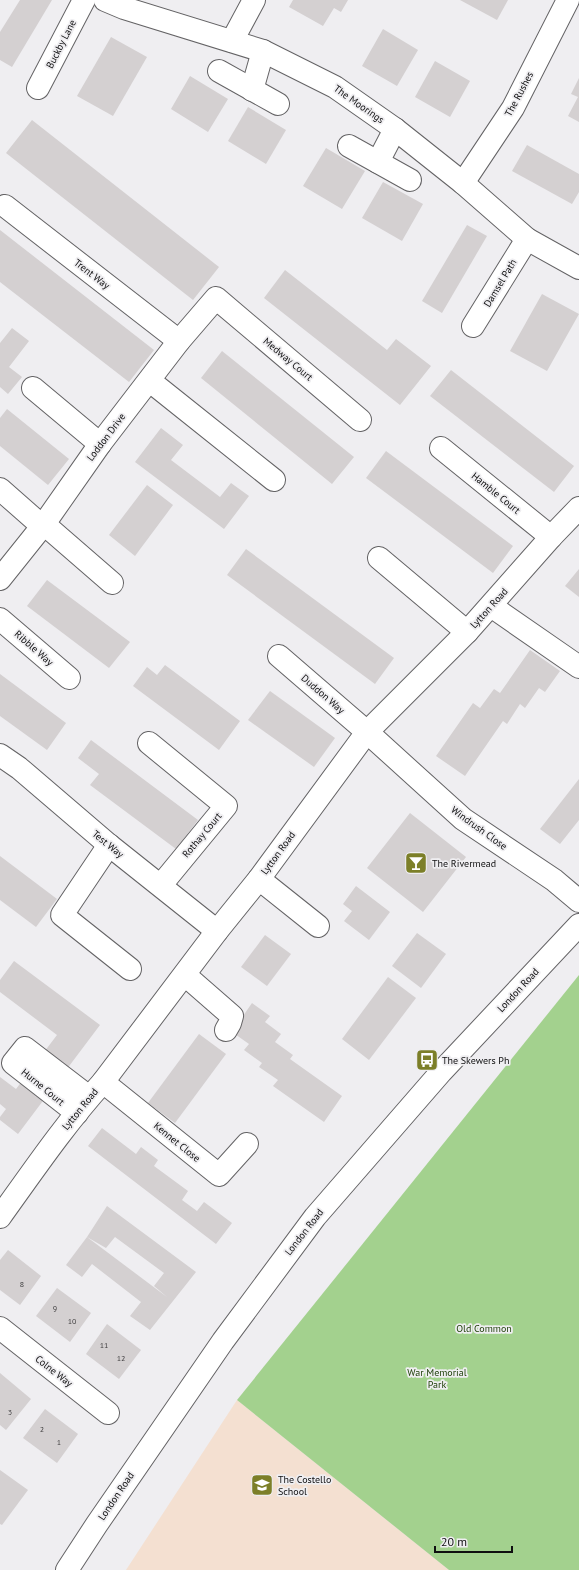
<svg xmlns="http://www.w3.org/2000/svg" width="579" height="1570" viewBox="0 0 579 1570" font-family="'PT Sans',sans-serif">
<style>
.education{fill:#f4e0d1}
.green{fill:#a3d18e}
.building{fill:#d4d0d1}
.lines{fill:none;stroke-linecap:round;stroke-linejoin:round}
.minor-casing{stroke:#646365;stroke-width:24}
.minor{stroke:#fff;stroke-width:22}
.labels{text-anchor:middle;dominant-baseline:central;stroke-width:3.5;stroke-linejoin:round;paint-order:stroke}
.number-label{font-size:8px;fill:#403f40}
.street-label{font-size:10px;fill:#0f0f10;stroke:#efeef1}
.poi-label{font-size:10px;fill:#0f0f10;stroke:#efeef1;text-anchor:start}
.park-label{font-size:10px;fill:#173a00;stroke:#efeef1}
</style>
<rect width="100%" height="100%" fill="#efeef1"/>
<path class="education" d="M237 1400 449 1570H126Z"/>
<path class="green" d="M579 975V1570H449L237 1400Z"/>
<g class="building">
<path d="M20 0H52L12 67 0 60V32Z"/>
<path d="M293 0H348L341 12 334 8 323 26 289 7Z"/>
<path d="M460 0H508L497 20Z"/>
<path d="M383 29 418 50 397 86 362 66Z"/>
<path d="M111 37 147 57 113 116 77 96Z"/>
<path d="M435 61 470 81 450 117 415 97Z"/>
<path d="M190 76 228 99 208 132 171 109Z"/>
<path d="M579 78V122L568 116 578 97 571 94Z"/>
<path d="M248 107 286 130 266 164 228 141Z"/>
<path d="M32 120 219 267 193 300 6 153Z"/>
<path d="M527 145 579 174V192L572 204 512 171Z"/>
<path d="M326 148 365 171 342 209 303 186Z"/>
<path d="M383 182 423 204 402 241 362 218Z"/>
<path d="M467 225 487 236 442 313 422 301Z"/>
<path d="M0 230 154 350 129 382 0 282Z"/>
<path d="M285 270 387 350 396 339 431 366 400 405 264 298Z"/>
<path d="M542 294 579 314 547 371 510 351Z"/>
<path d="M12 328 29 341 9 367 22 377 8 394 0 387V343Z"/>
<path d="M222 351 354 457 332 484 201 378Z"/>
<path d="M451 370 574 466 554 492 430 396Z"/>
<path d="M7 409 69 459 48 485 0 446V418Z"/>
<path d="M161 428 183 445 171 460 220 497 231 483 249 496 224 529 135 462Z"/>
<path d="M386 451 513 546 493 573 366 478Z"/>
<path d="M147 485 173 505 135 556 109 535Z"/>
<path d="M246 549 394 658 375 684 227 575Z"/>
<path d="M579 569V597L565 586Z"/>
<path d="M47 580 130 642 109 668 27 606Z"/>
<path d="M530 650 560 671 545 692 539 688 525 708 520 704 507 724 503 721 465 776 436 756 473 703 480 708 494 689 500 693Z"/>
<path d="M165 665 240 721 219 750 133 686 147 667 157 675Z"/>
<path d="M0 674 66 723 47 750 0 716Z"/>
<path d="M270 691 335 738 314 767 248 720Z"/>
<path d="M91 740 198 820 176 849 90 785 99 774 78 758Z"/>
<path d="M579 779V820L560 844 540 829Z"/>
<path d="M410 813 466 857 423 912 367 868Z"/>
<path d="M0 856 57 899 36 927 0 900Z"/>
<path d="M356 886 390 912 369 940 344 921 352 911 343 904Z"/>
<path d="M417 933 446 954 421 988 392 966Z"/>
<path d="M265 935 291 954 267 986 241 967Z"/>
<path d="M14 961 100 1025 18 1134 0 1120V1117L6 1109 0 1104V1077L16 1089 57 1035 0 992V980Z"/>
<path d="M388 977 416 998 369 1060 342 1039Z"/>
<path d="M252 1003 270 1016 265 1022 281 1034 275 1042 293 1055 290 1059 342 1096 324 1122 273 1086 278 1080 259 1067 262 1063 244 1050 249 1044 232 1032Z"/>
<path d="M199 1034 226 1054 175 1123 148 1103Z"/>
<path d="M102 1128 136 1154 141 1147 158 1160 154 1166 188 1191 182 1200 197 1211 204 1202 232 1223 216 1244 88 1146Z"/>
<path d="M107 1206 196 1272 150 1330 130 1316 141 1302 92 1264 82 1277 66 1265 87 1237 167 1297 154 1286 164 1273 115 1237 106 1248 87 1237Z"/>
<path d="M8 1250 41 1276 20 1305 0 1290V1260Z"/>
<path d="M57 1288 91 1313 70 1342 36 1316Z"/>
<path d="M107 1324 141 1350 119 1379 86 1354Z"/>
<path d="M0 1373 31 1399 6 1430 0 1425Z"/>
<path d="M45 1409 78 1434 57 1463 23 1438Z"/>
<path d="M0 1470 28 1490 2 1525 0 1524Z"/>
</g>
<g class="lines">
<g class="minor-casing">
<g id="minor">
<path d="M105 0 124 8 263 51 335 87 395 129 463 183 527 239 579 268"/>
<path d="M232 41 254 0"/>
<path d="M219 71 278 104"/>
<path d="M38 88 84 0"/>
<path d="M252 90 263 51"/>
<path d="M349 146 410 180"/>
<path d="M378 162 395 129"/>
<path d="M463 183 513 108 568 0"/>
<path d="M5 206 179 341"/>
<path d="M473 326 527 239"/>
<path d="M150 381 274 480"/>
<path d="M33 388 100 444"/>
<path d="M441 448 551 537"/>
<path d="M0 489 42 526"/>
<path d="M44 524 112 583"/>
<path d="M379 558 467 632"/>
<path d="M0 579 44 524 100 444 179 341 216 298 360 420"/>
<path d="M491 606 579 667"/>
<path d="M0 619 69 678"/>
<path d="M279 656 367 732 463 819 554 880 579 901"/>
<path d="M149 743 226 806 161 885"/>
<path d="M0 755 19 768 109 845 217 931"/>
<path d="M109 845 62 915 130 969"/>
<path d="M259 879 318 926"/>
<path d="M185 975 232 1016 230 1023 226 1030"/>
<path d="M103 1082 219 1175 247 1144"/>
<path d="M77 1113 13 1063 25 1048 89 1097"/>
<path d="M0 1217C33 1171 65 1124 103 1082L217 931 259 879 367 732 467 632 551 537 579 508"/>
<path d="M0 1328 108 1413"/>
<path d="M67 1570 97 1524 223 1341 315 1217 441 1072 579 925"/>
</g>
</g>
<use href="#minor" class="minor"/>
</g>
<defs>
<g id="bar-square" transform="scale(1.15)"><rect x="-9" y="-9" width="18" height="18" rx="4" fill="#7c7f28" stroke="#efeef1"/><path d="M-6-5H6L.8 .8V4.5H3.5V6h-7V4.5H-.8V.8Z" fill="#fff"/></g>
<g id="bus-square" transform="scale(1.15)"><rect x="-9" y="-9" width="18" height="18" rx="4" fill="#7c7f28" stroke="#efeef1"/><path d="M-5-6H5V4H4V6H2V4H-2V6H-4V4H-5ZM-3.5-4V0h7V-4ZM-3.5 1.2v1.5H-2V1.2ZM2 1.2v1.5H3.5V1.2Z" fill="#fff"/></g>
<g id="school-square" transform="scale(1.15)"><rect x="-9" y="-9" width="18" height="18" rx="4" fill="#7c7f28" stroke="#efeef1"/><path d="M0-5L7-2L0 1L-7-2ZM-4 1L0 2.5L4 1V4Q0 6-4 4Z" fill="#fff"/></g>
</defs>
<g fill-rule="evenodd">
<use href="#bar-square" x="416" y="863"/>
<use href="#bus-square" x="427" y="1060"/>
<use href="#school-square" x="262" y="1485"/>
</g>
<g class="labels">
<g class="number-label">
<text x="22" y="1284">8</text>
<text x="55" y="1308">9</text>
<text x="72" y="1321">10</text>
<text x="104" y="1345">11</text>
<text x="121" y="1358">12</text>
<text x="10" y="1412">3</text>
<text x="42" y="1429">2</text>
<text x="59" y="1442">1</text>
</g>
<g class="street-label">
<text transform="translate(61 44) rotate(-63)">Buckby Lane</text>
<text transform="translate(519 94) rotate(-62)">The Rushes</text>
<text transform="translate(359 104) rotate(35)">The Moorings</text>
<text transform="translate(92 274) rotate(38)">Trent Way</text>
<text transform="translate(500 283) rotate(-59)">Damsel Path</text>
<text transform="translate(288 359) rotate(40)">Medway Court</text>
<text transform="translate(106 437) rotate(-53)">Loddon Drive</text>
<text transform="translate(496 493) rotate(39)">Hamble Court</text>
<text transform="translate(489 608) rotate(-48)">Lytton Road</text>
<text transform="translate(34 648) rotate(41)">Ribble Way</text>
<text transform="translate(323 694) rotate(41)">Duddon Way</text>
<text transform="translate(479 828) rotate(36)">Windrush Close</text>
<text transform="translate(202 835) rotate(-50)">Rothay Court</text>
<text transform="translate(108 844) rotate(39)">Test Way</text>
<text transform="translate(278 853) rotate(-54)">Lytton Road</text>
<text transform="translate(518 990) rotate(-47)">London Road</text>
<text transform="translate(43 1087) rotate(39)">Hurne Court</text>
<text transform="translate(80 1109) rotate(-51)">Lytton Road</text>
<text transform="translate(177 1142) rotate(39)">Kennet Close</text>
<text transform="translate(304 1232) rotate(-52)">London Road</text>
<text transform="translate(54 1371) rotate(38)">Colne Way</text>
<text transform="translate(116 1496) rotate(-56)">London Road</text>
</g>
<g class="poi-label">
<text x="432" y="863">The Rivermead</text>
<text x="442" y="1060">The Skewers Ph</text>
<text x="278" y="1479">The Costello<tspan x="278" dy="12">School</tspan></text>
</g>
<g class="park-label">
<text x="484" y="1328">Old Common</text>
<text x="437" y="1372">War Memorial<tspan x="437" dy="12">Park</tspan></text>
</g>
</g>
<path d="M435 1546v6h77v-6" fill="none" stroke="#0f0f10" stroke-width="2"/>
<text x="441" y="1546" font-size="12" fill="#0f0f10" stroke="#efeef1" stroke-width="3" paint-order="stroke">20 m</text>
</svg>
